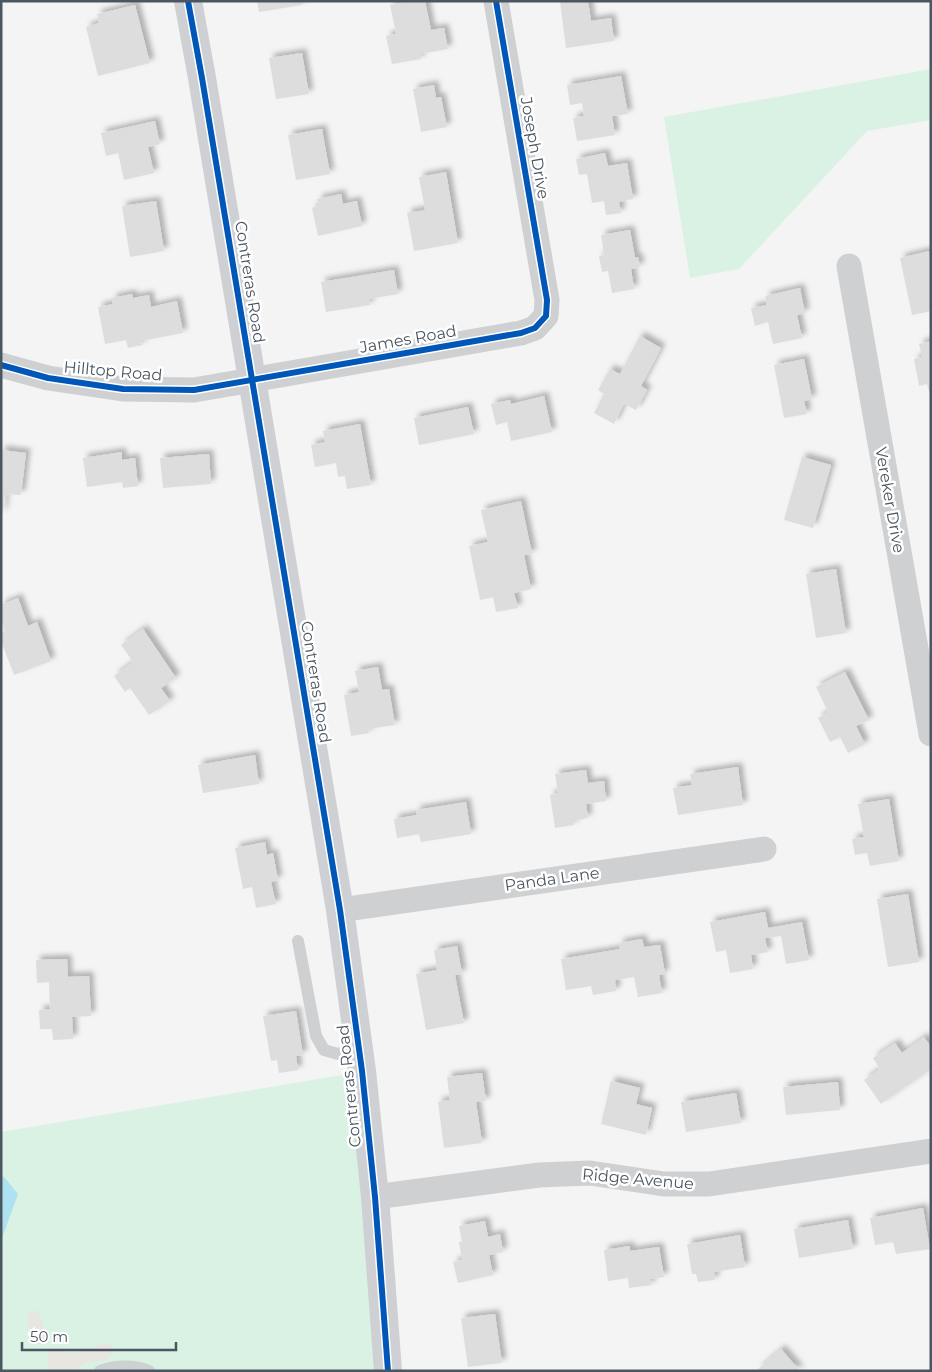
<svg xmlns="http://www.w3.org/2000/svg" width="932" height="1372" viewBox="0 0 932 1372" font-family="Montserrat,sans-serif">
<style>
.green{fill:#d9f2e3}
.sand{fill:#e7e6e1}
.water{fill:#aee2f0}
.building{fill:#ddddde;filter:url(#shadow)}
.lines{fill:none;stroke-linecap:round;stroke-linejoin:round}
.lane{stroke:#ced0d2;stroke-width:12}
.street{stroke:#ced0d2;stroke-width:25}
.secondary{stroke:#ced0d4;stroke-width:28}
.cycleway-casing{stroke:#fff;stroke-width:9}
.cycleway{stroke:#0057b8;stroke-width:6}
.labels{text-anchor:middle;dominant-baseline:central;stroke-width:5;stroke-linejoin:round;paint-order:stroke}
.street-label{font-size:16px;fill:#4a5661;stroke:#fff}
</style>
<defs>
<filter id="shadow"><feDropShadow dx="4.5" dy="-4.5" stdDeviation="2.5" flood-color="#0004"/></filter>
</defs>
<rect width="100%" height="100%" fill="#f4f4f4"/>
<g class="green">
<path d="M931 69V120L867 131 739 269 690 278 664 117Z"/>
<path d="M354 1073 377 1371H1V1132Z"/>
</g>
<g class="sand">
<path d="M31 1311H37C41 1316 47 1334 45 1340 43 1344 42 1344 38 1345L34 1343 31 1338 27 1318 28 1314Z"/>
<path d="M105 1343C109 1344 113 1345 114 1349 115 1361 95 1361 88 1362 82 1364 76 1370 70 1371 64 1372 57 1371 51 1371 48 1362 44 1353 54 1348L71 1353 80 1352Z"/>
</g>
<path class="water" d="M1 1177H4L18 1194 1 1241Z"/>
<g class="building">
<path d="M257 1H301L302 5 259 12Z"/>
<path d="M409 1H425L431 30 444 28 448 49 420 54 421 59 392 64 386 36 396 34 390 5Z"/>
<path d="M562 1H588L591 21 611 18 614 41 566 48 560 2Z"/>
<path d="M135 5 150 63 98 76 86 27 99 23 97 14Z"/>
<path d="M302 53 309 94 276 99 269 58Z"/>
<path d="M621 76 628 114 612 116 615 135 577 141 573 118 584 116 582 103 570 105 567 85Z"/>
<path d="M434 85 436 98 441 97 447 127 421 132 413 89Z"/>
<path d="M155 121 160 144 148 147 154 173 124 180 118 153 106 156 101 133Z"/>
<path d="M322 129 330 174 296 180 288 135Z"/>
<path d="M605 153 608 166 627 163 633 199 619 202 621 213 606 215 604 201 592 203 587 174 579 175 576 159Z"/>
<path d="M446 172 458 243 414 251 407 213 425 210 419 177Z"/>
<path d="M341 194 343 204 357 201 362 226 318 236 312 208 319 206 317 199Z"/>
<path d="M156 201 164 251 130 257 122 206Z"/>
<path d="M630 230 635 258 638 257 640 267 631 269 634 289 612 293 608 271 602 272 599 256 604 255 601 235Z"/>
<path d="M929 251 931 261V311L912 315 900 258Z"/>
<path d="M394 270 398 294 369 299 370 305 326 312 321 282Z"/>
<path d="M800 288 805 313 797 315 802 338 773 344 768 322 755 326 751 308 767 305 765 296Z"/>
<path d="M132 294 133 298 149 295 151 307 177 301 183 333 141 341 142 345 128 348 126 340 105 344 98 307 113 304 112 298Z"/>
<path d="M640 336 661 348 641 386 647 390 636 410 624 404 614 424 594 413 604 394 598 390 610 369 620 374Z"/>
<path d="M931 341V395H930L927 384 919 386 914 359 922 357 919 344Z"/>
<path d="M804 359 812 399 804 401 807 414 784 418 774 365Z"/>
<path d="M544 396 552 432 511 441 507 422 496 425 491 404 510 400 511 404Z"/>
<path d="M468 407 474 434 419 445 414 418Z"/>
<path d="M360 424 371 485 347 489 345 476 338 477 336 463 315 467 311 445 325 442 323 431Z"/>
<path d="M1 450 26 453 21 495 5 494 3 514 1 513Z"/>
<path d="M122 452V460L135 458 138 486 123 488 122 482 87 487 83 458Z"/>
<path d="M209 454 211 484 163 488 160 458Z"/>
<path d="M802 457 831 465 813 528 784 520Z"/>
<path d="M521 501 532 554 524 555 531 589 514 593 518 608 496 612 493 597 480 600 469 546 488 542 481 510Z"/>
<path d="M836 569 846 633 816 638 806 574Z"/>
<path d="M18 598 28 626 37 622 51 661 14 675 1 641V633L5 631 1 622V605Z"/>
<path d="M143 629 176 678 161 688 170 701 149 715 130 688 125 692 114 676 133 662 121 645Z"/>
<path d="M378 667 382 690 389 689 395 725 368 729 369 733 351 736 344 695 359 692 355 671Z"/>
<path d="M845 672 869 720 856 726 865 744 848 753 840 737 830 742 818 718 828 712 816 687Z"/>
<path d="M255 755 259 784 203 793 198 765Z"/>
<path d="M738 767 743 805 678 815 673 788 692 785 690 774Z"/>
<path d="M586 770 588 783 604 781 606 801 586 804 588 818 573 821 574 825 555 828 550 795 558 793 555 774Z"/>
<path d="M889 799 899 861 870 866 867 853 855 855 852 839 864 837 858 804Z"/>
<path d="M466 802 471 834 421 842 419 834 397 838 394 819 417 815 416 810Z"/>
<path d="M265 842 267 855 273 853 278 880 271 882 276 904 256 908 252 887 243 889 235 848Z"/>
<path d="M908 894 919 962 888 967 877 899Z"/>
<path d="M765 912 768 928 802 922 809 960 786 964 781 936 765 938 768 952 751 955 753 969 730 973 726 950 716 952 710 922Z"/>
<path d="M642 939 644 947 660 945 665 974 659 975 662 993 638 997 634 977 615 980 616 991 593 995 591 986 566 990 561 959 620 949 619 943Z"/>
<path d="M457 946 462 974 455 975 464 1023 426 1030 416 974 437 970 434 950Z"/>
<path d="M67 959 68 977 89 976 91 1016 72 1017 73 1039 53 1040 52 1029H40L39 1010 50 1009 49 982 37 983 36 960Z"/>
<path d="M296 1011 303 1055 296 1056 298 1070 279 1073 277 1060 271 1061 263 1016Z"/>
<path d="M924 1037 931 1047V1069L881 1104 864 1080 880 1069 873 1058 895 1043 902 1053Z"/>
<path d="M482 1073 486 1101 476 1102 482 1143 444 1148 438 1102 450 1100 447 1077Z"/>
<path d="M611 1081 640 1088 636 1104 652 1108 646 1135 601 1124Z"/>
<path d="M838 1082 840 1110 786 1115 783 1087Z"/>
<path d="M736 1093 741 1123 686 1132 681 1102Z"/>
<path d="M923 1208 930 1249 896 1254 893 1242 875 1245 870 1218Z"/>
<path d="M848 1220 853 1249 799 1258 794 1229Z"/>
<path d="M485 1221 488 1237 500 1234 503 1252 489 1255 493 1275 458 1283 453 1262 462 1260 459 1242H462L459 1226Z"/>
<path d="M740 1235 745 1267 714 1272 715 1280 698 1282 696 1274H692L687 1244Z"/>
<path d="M630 1246V1251L659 1247 664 1277 650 1279 652 1285 629 1288 628 1278 608 1281 604 1250Z"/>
<path d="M495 1314 502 1363 468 1367 461 1318Z"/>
<path d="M781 1349 800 1371H756Z"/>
</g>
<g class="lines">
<g class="lane">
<path d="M298 941 316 1036 324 1050 338 1054 359 1050"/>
<path d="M100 1371C115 1365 135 1365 149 1371"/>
</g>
<g class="street">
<path d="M849 266 931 734"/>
<path d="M1 365 48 378 123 389 194 390 521 333 535 328 546 316 547 300 496 1"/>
<path d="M340 910 764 849"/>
<path d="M375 1197 539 1175 590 1173 664 1184H709L931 1151"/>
</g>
<path class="secondary" d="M188 1 202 78 340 910 362 1071 375 1197 388 1371"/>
<g class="cycleway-casing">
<g id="cycleway">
<path d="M188 1 202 78 340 910 362 1071 375 1197 388 1371"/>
<path d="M1 365 48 378 123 389 194 390 521 333 535 328 546 316 547 300 496 1"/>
</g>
</g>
<use href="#cycleway" class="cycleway"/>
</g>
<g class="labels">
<g class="street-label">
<text transform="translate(535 148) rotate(80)">Joseph Drive</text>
<text transform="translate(250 282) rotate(81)">Contreras Road</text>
<text transform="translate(408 339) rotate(-10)">James Road</text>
<text transform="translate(113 371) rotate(5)">Hilltop Road</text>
<text transform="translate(890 500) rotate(80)">Vereker Drive</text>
<text transform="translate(316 682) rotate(81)">Contreras Road</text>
<text transform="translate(552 879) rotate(-8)">Panda Lane</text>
<text transform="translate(349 1086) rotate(-96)">Contreras Road</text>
<text transform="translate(638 1179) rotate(5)">Ridge Avenue</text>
</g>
</g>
<rect width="932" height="1372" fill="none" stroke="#4a5661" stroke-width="5"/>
<path d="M22 1342v8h154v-8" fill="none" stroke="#4a5661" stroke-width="2.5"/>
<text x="30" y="1342" font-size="15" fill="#4a5661" stroke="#ffffff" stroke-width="4" paint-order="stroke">50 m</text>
</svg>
